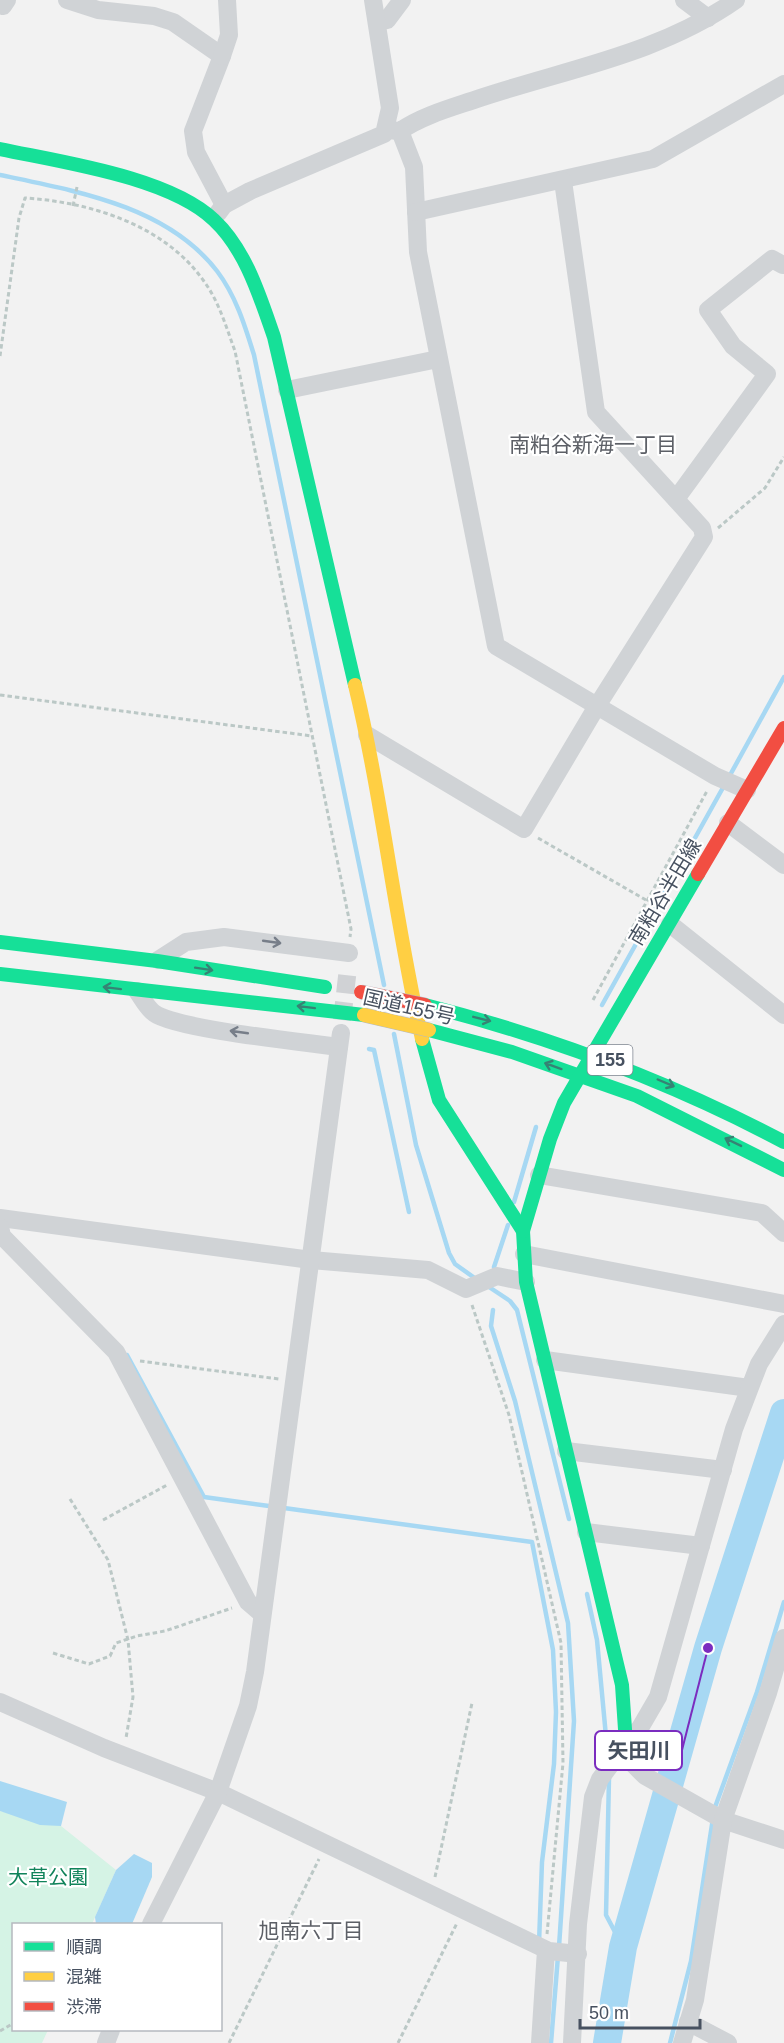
<svg xmlns="http://www.w3.org/2000/svg" width="784" height="2043" viewBox="0 0 784 2043" font-family="Helvetica,'Noto Sans JP',sans-serif">
<style>
.green{fill:#d5f3e5}
.water{fill:#a7d8f3}
.lines{fill:none;stroke-linecap:round;stroke-linejoin:round}
.stream{stroke:#a7d8f3;stroke-width:4.5}
.river{stroke:#a7d8f3;stroke-width:28}
.street-tunnel{stroke:#d0d2d5;stroke-width:18;stroke-dasharray:18 9;stroke-linecap:butt}
.path{stroke:#bbc8c6;stroke-width:3;stroke-dasharray:4.5 3;stroke-linecap:butt}
.street{stroke:#d0d3d6;stroke-width:18}
.fast{stroke:#16e098;stroke-width:14}
.slow{stroke:#ffcf43;stroke-width:14}
.jam{stroke:#f24e42;stroke-width:14}
.slow-bridge-casing{stroke:#b6bac2;stroke-width:15;stroke-linecap:butt}
.jam-bridge-casing{stroke:#b6bac2;stroke-width:15;stroke-linecap:butt}
.slow-bridge{stroke:#ffcf43;stroke-width:14}
.jam-bridge{stroke:#f24e42;stroke-width:14}
.oneway{stroke:#777e89}
.oneway2{stroke:#368374}
.labels{text-anchor:middle;dominant-baseline:central;stroke-width:4.5;stroke-linejoin:round;paint-order:stroke}
.shield{fill:#fff;stroke:#7e8590;stroke-width:1.5}
.shield-label{font-size:18px;font-weight:bold;fill:#475160}
.street-label{font-size:20px;fill:#475160;stroke:#fff}
.park-label{font-size:20px;fill:#10835a;stroke:#fff}
.neighbourhood-label{font-size:21px;fill:#5d6067;stroke:#fff}
.leader{fill:none;stroke:#7b2cbf;stroke-width:2}
.callout-dot{fill:#7b2cbf;stroke:#fff;stroke-width:2}
.callout{fill:#fff;stroke:#7b2cbf;stroke-width:2}
.callout-label{font-size:21px;text-anchor:middle;font-weight:bold;fill:#475160}
</style>
<rect width="100%" height="100%" fill="#f2f2f2"/>
<path class="green" d="M0 1811 61 1826 116 1870 92 1924H14V2030H48L42 2043H0Z"/>
<g class="water">
<path d="M0 1781 67 1802 61 1826 40 1825 0 1811Z"/>
<path d="M134 1854 152 1863V1877L132 1924H96L95 1917 116 1870Z"/>
</g>
<g class="lines">
<g class="stream">
<path d="M0 175C76 191 167 206 217 271 236 296 245 326 254 355L384 985"/>
<path d="M729 777 784 677"/>
<path d="M602 1005 725 784"/>
<path d="M394 1034 416 1145 449 1253 455 1264 476 1279"/>
<path d="M369 1049 374 1050 409 1212"/>
<path d="M514 1202 536 1127"/>
<path d="M494 1267 508 1225"/>
<path d="M486 1285 510 1301 517 1310 569 1519"/>
<path d="M493 1310 491 1326 515 1401 568 1623 574 1721 559 1947"/>
<path d="M127 1355 204 1497 269 1506"/>
<path d="M284 1508 532 1542 553 1650 556 1712 554 1764 542 1862 539 1943"/>
<path d="M587 1594 597 1640 608 1758"/>
<path d="M609 1778 606 1915 623 1947"/>
<path d="M714 1810 757 1692 784 1602"/>
<path d="M551 2043 558 1956"/>
<path d="M670 2043 691 1961 713 1818"/>
</g>
<path class="river" d="M607 2043 623 1947 708 1648 784 1413"/>
<path class="street-tunnel" d="M342 1020 348 968"/>
<g class="path">
<path d="M73 206 77 187"/>
<path d="M0 356 19 218 25 198C90 202 164 225 203 280 219 301 226 327 235 351L351 929 350 937"/>
<path d="M718 528 765 488 784 457"/>
<path d="M0 695 312 736"/>
<path d="M538 838 646 900"/>
<path d="M593 1000 707 791"/>
<path d="M472 1305 509 1415 561 1643 563 1763 547 1934"/>
<path d="M140 1361 279 1379"/>
<path d="M70 1499 108 1560 128 1640 133 1697 126 1738"/>
<path d="M103 1520 167 1485"/>
<path d="M53 1653 89 1664 110 1656 116 1643 137 1636 165 1631 232 1608"/>
<path d="M435 1877 472 1703"/>
<path d="M0 2031 14 2023"/>
<path d="M229 2043 319 1859"/>
<path d="M398 2043 457 1923"/>
</g>
<g class="street">
<path d="M67 0 98 10 154 16 173 22 222 56 193 131 196 152 224 205"/>
<path d="M684 0 708 18"/>
<path d="M0 4 3 6 7 0"/>
<path d="M378 22 387 20 402 0"/>
<path d="M222 56 229 35 227 0"/>
<path d="M387 130 400 131C423 115 454 107 480 98 567 69 659 54 736 0"/>
<path d="M400 131 414 167 418 252 496 646 715 776 747 790"/>
<path d="M416 212 653 159 784 84"/>
<path d="M218 213 224 205 250 191 384 134 390 108 373 0"/>
<path d="M287 390 438 359"/>
<path d="M676 499 767 374 733 346 708 310 772 259 783 265"/>
<path d="M367 735 524 829 597 706 704 537 702 528 596 412 563 181"/>
<path d="M728 823 784 865"/>
<path d="M670 924 784 1015"/>
<path d="M158 960 186 942 224 937 349 953"/>
<path d="M137 991C142 998 147 1008 154 1013 175 1029 304 1042 339 1047"/>
<path d="M539 1175 762 1213 784 1233"/>
<path d="M0 1218 311 1260 428 1270 466 1289 497 1276 526 1282"/>
<path d="M0 1227 2 1236 116 1352 248 1602 262 1614"/>
<path d="M524 1254 784 1304"/>
<path d="M545 1360 749 1388"/>
<path d="M566 1451 723 1470"/>
<path d="M586 1532 701 1546"/>
<path d="M0 1702 104 1748 218 1792 549 1951 578 1954"/>
<path d="M626 1744 640 1728 658 1697 734 1429 759 1364 784 1324"/>
<path d="M151 1924 218 1792 248 1706 255 1672 341 1033"/>
<path d="M688 2022 728 2043"/>
<path d="M106 2043 111 2030"/>
<path d="M540 2043 546 1950"/>
<path d="M572 2043 578 1924 593 1797 600 1779 626 1744 631 1762 645 1776 723 1820 784 1840"/>
<path d="M682 2043 695 2000 723 1820 768 1693 784 1638"/>
</g>
<g class="fast">
<path d="M0 149C61 162 169 177 214 220 246 250 260 297 274 337L355 685"/>
<path d="M0 942 157 961 325 987"/>
<path d="M0 974 364 1015"/>
<path d="M425 1005C551 1037 669 1081 784 1142"/>
<path d="M429 1030 512 1052 637 1096 784 1170"/>
<path d="M422 1039 439 1100 523 1231 526 1282 622 1685 626 1744"/>
<path d="M523 1231 550 1139 564 1103 698 874"/>
</g>
<path class="slow" d="M355 685C383 802 395 922 422 1039"/>
<path class="jam" d="M698 874 784 728"/>
<g class="slow-bridge-casing">
<path id="slow-bridge" d="M364 1015 429 1030"/>
</g>
<g class="jam-bridge-casing">
<path id="jam-bridge" d="M361 992 425 1005"/>
</g>
<use href="#slow-bridge" class="slow-bridge"/>
<use href="#jam-bridge" class="jam-bridge"/>
</g>
<defs><path id="oneway-shaft" d="M-6 0H5M1.5-3L5.5 0L1.5 3" fill="none" stroke-width="1.6" stroke-linecap="round" stroke-linejoin="round" transform="scale(1.5)"/></defs>
<g class="oneway">
<use href="#oneway-shaft" transform="translate(272 942) rotate(8)"/>
<use href="#oneway-shaft" transform="translate(239 1032) rotate(-172)"/>
</g>
<g class="oneway2">
<use href="#oneway-shaft" transform="translate(204 969) rotate(9)"/>
<use href="#oneway-shaft" transform="translate(112 988) rotate(-173)"/>
<use href="#oneway-shaft" transform="translate(306 1007) rotate(-173)"/>
<use href="#oneway-shaft" transform="translate(482 1019) rotate(14)"/>
<use href="#oneway-shaft" transform="translate(553 1066) rotate(-160)"/>
<use href="#oneway-shaft" transform="translate(666 1083) rotate(23)"/>
<use href="#oneway-shaft" transform="translate(733 1142) rotate(-154)"/>
</g>
<g class="labels">
<rect class="shield" x="587.5" y="1045" width="45" height="30" rx="4.5"/>
<g class="shield-label">
<text x="610" y="1060">155</text>
</g>
<g class="street-label">
<text transform="translate(665 892) rotate(-59)">南粕谷半田線</text>
<text transform="translate(409 1007) rotate(13)">国道155号</text>
</g>
<g class="park-label">
<text x="48" y="1877">大草公園</text>
</g>
<g class="neighbourhood-label">
<text x="593" y="444">南粕谷新海一丁目</text>
<text x="311" y="1930">旭南六丁目</text>
</g>
</g>
<path class="leader" d="M708 1648L682 1750"/>
<circle class="callout-dot" cx="708" cy="1648" r="6"/>
<rect class="callout" x="595" y="1731" width="87" height="39" rx="6"/>
<g class="callout-label">
<text x="639" y="1758">矢田川</text>
</g>
<rect x="12" y="1923" width="210" height="108" fill="#ffffff" stroke="#b5b9bf" stroke-width="1.5"/>
<rect x="24" y="1942" width="30" height="9" fill="#16e098" stroke="#b5b9bf" stroke-width="1.5"/>
<text x="66" y="1953" font-size="18" fill="#475160">順調</text>
<rect x="24" y="1972" width="30" height="9" fill="#ffcf43" stroke="#b5b9bf" stroke-width="1.5"/>
<text x="66" y="1983" font-size="18" fill="#475160">混雑</text>
<rect x="24" y="2002" width="30" height="9" fill="#f24e42" stroke="#b5b9bf" stroke-width="1.5"/>
<text x="66" y="2013" font-size="18" fill="#475160">渋滞</text>
<path d="M580 2019v9h120v-9" fill="none" stroke="#475160" stroke-width="3"/>
<text x="589" y="2019" font-size="18" fill="#475160" stroke="#ffffff" stroke-width="4.5" paint-order="stroke">50 m</text>
</svg>
